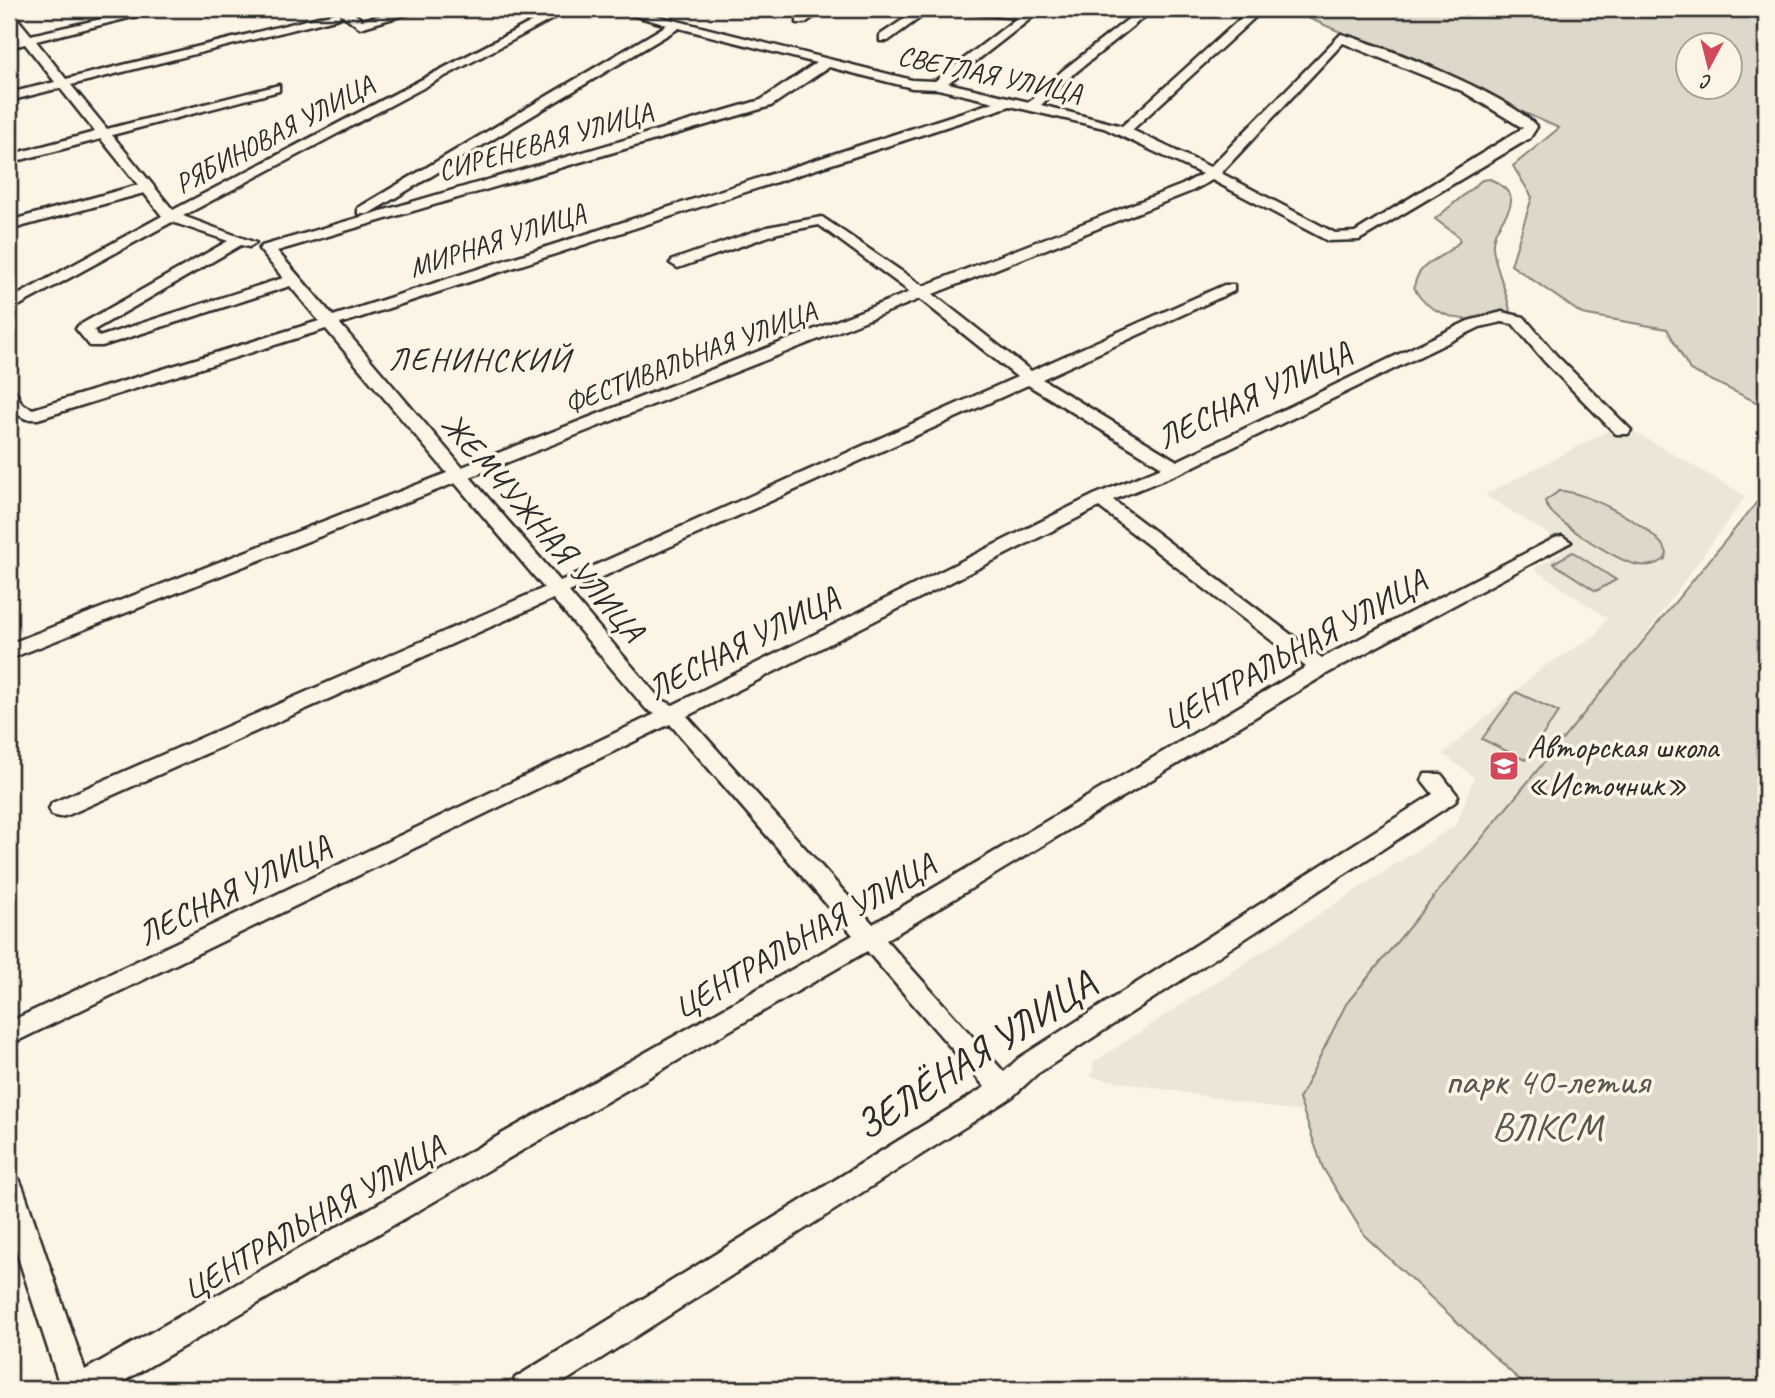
<svg xmlns="http://www.w3.org/2000/svg" width="1775" height="1398" viewBox="0 0 1775 1398" font-family="Caveat,sans-serif">
<style>
.built{fill:#ece6d7}
.green{fill:#ded8ca;stroke:#84827a;stroke-width:2;fill-rule:evenodd}
.lines{fill:none;stroke-linecap:round;stroke-linejoin:round}
.minor-casing{stroke:#2b2b2b;stroke-width:5}
.minor{fill:#fcf5e5;fill-rule:evenodd}
.labels{text-anchor:middle;dominant-baseline:central;stroke-width:7;stroke-linejoin:round;paint-order:stroke}
.far-street-label{font-size:28px;fill:#2b2b2b;stroke:#fcf5e5}
.far-quarter-label{font-size:32px;letter-spacing:2px;fill:#2b2b2b;stroke:#fcf5e5}
.street-label{font-size:33px;fill:#2b2b2b;stroke:#fcf5e5}
.poi-label{font-size:33px;fill:#2b2b2b;stroke:#fcf5e5;text-anchor:start}
.near-street-label{font-size:40px;fill:#2b2b2b;stroke:#fcf5e5}
.near-park-label{font-size:40px;fill:#585653;stroke:#fcf5e5}
</style>
<rect width="100%" height="100%" fill="#fcf5e5"/>
<filter id="ink" filterUnits="userSpaceOnUse"><feTurbulence type="fractalNoise" baseFrequency=".0143" numOctaves="2"/><feDisplacementMap in="SourceGraphic" scale="14" xChannelSelector="R" yChannelSelector="G"/><feConvolveMatrix kernelMatrix="1 2 1 2 8 2 1 2 1" color-interpolation-filters="sRGB"/></filter>
<g filter="url(#ink)">
<path class="built" d="M1621 424 1746 496 1299 1112 1091 1077 1094 1062 1457 824 1474 777 1443 754 1542 668 1595 636 1607 618 1534 569 1562 552 1558 540 1485 495Z"/>
<g class="green">
<path d="M1288 9H1766V407L1690 370 1667 329 1582 314 1511 265 1532 197 1513 166 1559 128ZM1688 46H1730V88H1688Z"/>
<path d="M1490 179C1537 202 1490 219 1493 247 1495 270 1507 289 1510 312 1484 329 1426 319 1414 287 1418 260 1443 260 1460 241L1458 236 1435 219 1482 180Z"/>
<path d="M1559 491C1584 490 1659 529 1667 553L1665 559C1654 567 1641 567 1628 562 1611 556 1546 517 1545 501Z"/>
<path d="M1766 491V1389H1529L1365 1236 1323 1168 1299 1099 1346 1004Z"/>
<path d="M1573 552 1616 580 1596 591 1553 563Z"/>
<path d="M1516 692 1559 712 1525 760 1482 739Z"/>
</g>
<g class="lines">
<g class="minor-casing">
<g id="minor">
<path d="M145 9H165L36 41 66 79 339 12 336 9H349L362 20 405 9H424L360 28 340 13 339 18 71 85 107 129 279 85V91L112 135 173 210 556 9H571L183 216 256 243 249 247 241 245 94 330 99 337 283 278 259 249 262 246 761 100 816 63 679 28 368 214H358V208L667 25 611 9H630L912 80 935 81 1017 18 967 13 961 9 1025 12 1030 9H1043L948 83 1029 102 1062 71 1141 9H1154L1070 77 1041 105 1122 126 1251 9H1264L1132 130 1210 167 1341 34C1386 47 1508 94 1537 127L1530 138 1359 240 1328 241 1212 180 1192 191 933 294 1031 371 1224 285H1234V291L1042 379 1177 461 1468 321 1502 312 1524 317 1556 355 1631 430 1628 434H1616L1544 361 1513 324 1502 322 1480 327 1182 472 1113 500 1322 658 1555 538 1562 536 1571 542 1328 673 886 940 1004 1072 1019 1058 1433 794 1422 780 1425 774H1441L1458 796 1455 802 1037 1074 1012 1097 553 1389H511L515 1378 985 1087 867 951 110 1389H61L9 1229V1175L19 1179 23 1188 85 1370 853 935 670 724 9 1045V1022L655 714 646 709 553 599 68 815 60 817 52 815 49 809 52 803 544 588 455 483 9 659V644L447 473 326 329 38 419H26L9 410V390L15 391 22 404 33 409 319 321 290 286 102 346H90L76 329 78 326 228 241 172 222 9 311V300L162 216 144 193 9 230V221L138 185 101 139 9 163V155L95 132 60 88 9 101V93L55 82 25 44 9 48V40L20 38 9 24V12L13 13 31 35ZM1343 43 1462 91 1523 128 1355 232 1335 233 1221 173ZM829 67 912 88 938 89 994 102 333 316 277 251 771 106ZM1010 106 1104 128 1202 174 1182 185 923 286 822 217 767 227 673 260 670 263 678 268 778 233 819 225 910 292 462 467 340 324ZM920 299 1017 377 560 581 470 477ZM1028 385 1162 467 1094 495 673 705 660 699 569 592ZM1099 507 1306 667 873 924 687 716Z"/>
<path d="M811 9H825L805 23H797V17Z"/>
<path d="M919 9H932L888 41H880V35Z"/>
</g>
</g>
<use href="#minor" class="minor"/>
</g>
</g>
<defs>
<g id="school-square" transform="scale(1.575)"><rect x="-9" y="-9" width="18" height="18" rx="4" fill="#d1495b" stroke="#fcf5e5"/><path d="M0-5L7-2L0 1L-7-2ZM-4 1L0 2.5L4 1V4Q0 6-4 4Z" fill="#fff"/></g>
</defs>
<g fill-rule="evenodd">
<use href="#school-square" x="1504" y="766"/>
</g>
<g class="labels">
<g class="far-street-label">
<text transform="translate(990 74) rotate(12)">СВЕТЛАЯ УЛИЦА</text>
<text transform="translate(274 134) rotate(-28)">РЯБИНОВАЯ УЛИЦА</text>
<text transform="translate(545 141) rotate(-16)">СИРЕНЕВАЯ УЛИЦА</text>
<text transform="translate(497 240) rotate(-18)">МИРНАЯ УЛИЦА</text>
<text transform="translate(690 357) rotate(-21)">ФЕСТИВАЛЬНАЯ УЛИЦА</text>
</g>
<g class="far-quarter-label">
<text x="480" y="359">ЛЕНИНСКИЙ</text>
</g>
<g class="street-label">
<text transform="translate(1254 395) rotate(-25)">ЛЕСНАЯ УЛИЦА</text>
<text transform="translate(543 527) rotate(49)">ЖЕМЧУЖНАЯ УЛИЦА</text>
<text transform="translate(743 643) rotate(-27)">ЛЕСНАЯ УЛИЦА</text>
<text transform="translate(1294 650) rotate(-29)">ЦЕНТРАЛЬНАЯ УЛИЦА</text>
<text transform="translate(234 890) rotate(-26)">ЛЕСНАЯ УЛИЦА</text>
<text transform="translate(804 936) rotate(-30)">ЦЕНТРАЛЬНАЯ УЛИЦА</text>
<text transform="translate(313 1218) rotate(-30)">ЦЕНТРАЛЬНАЯ УЛИЦА</text>
</g>
<g class="poi-label">
<text x="1527" y="747">Авторская школа<tspan x="1527" dy="38">«Источник»</tspan></text>
</g>
<g class="near-street-label">
<text transform="translate(975 1055) rotate(-33)">ЗЕЛЁНАЯ УЛИЦА</text>
</g>
<g class="near-park-label">
<text x="1547" y="1081">парк 40-летия<tspan x="1547" dy="46">ВЛКСМ</tspan></text>
</g>
</g>
<rect width="1775" height="1398" fill="none" stroke="#fcf5e5" stroke-width="35"/>
<rect x="18" y="18" width="1740" height="1363" fill="none" stroke="#2b2b2b" stroke-width="2.5" filter="url(#ink)"/>
<g transform="translate(1709 66) rotate(187)"><circle r="33" fill="#fcf5e5" stroke="#a8a49b" stroke-width="2"/>
<path d="M0-5L12 26L0 18L-12 26Z" fill="#d1495b"/>
<text y="-10" font-size="19" font-weight="bold" text-anchor="middle" fill="#2b2b2b">С</text>
</g>
</svg>
